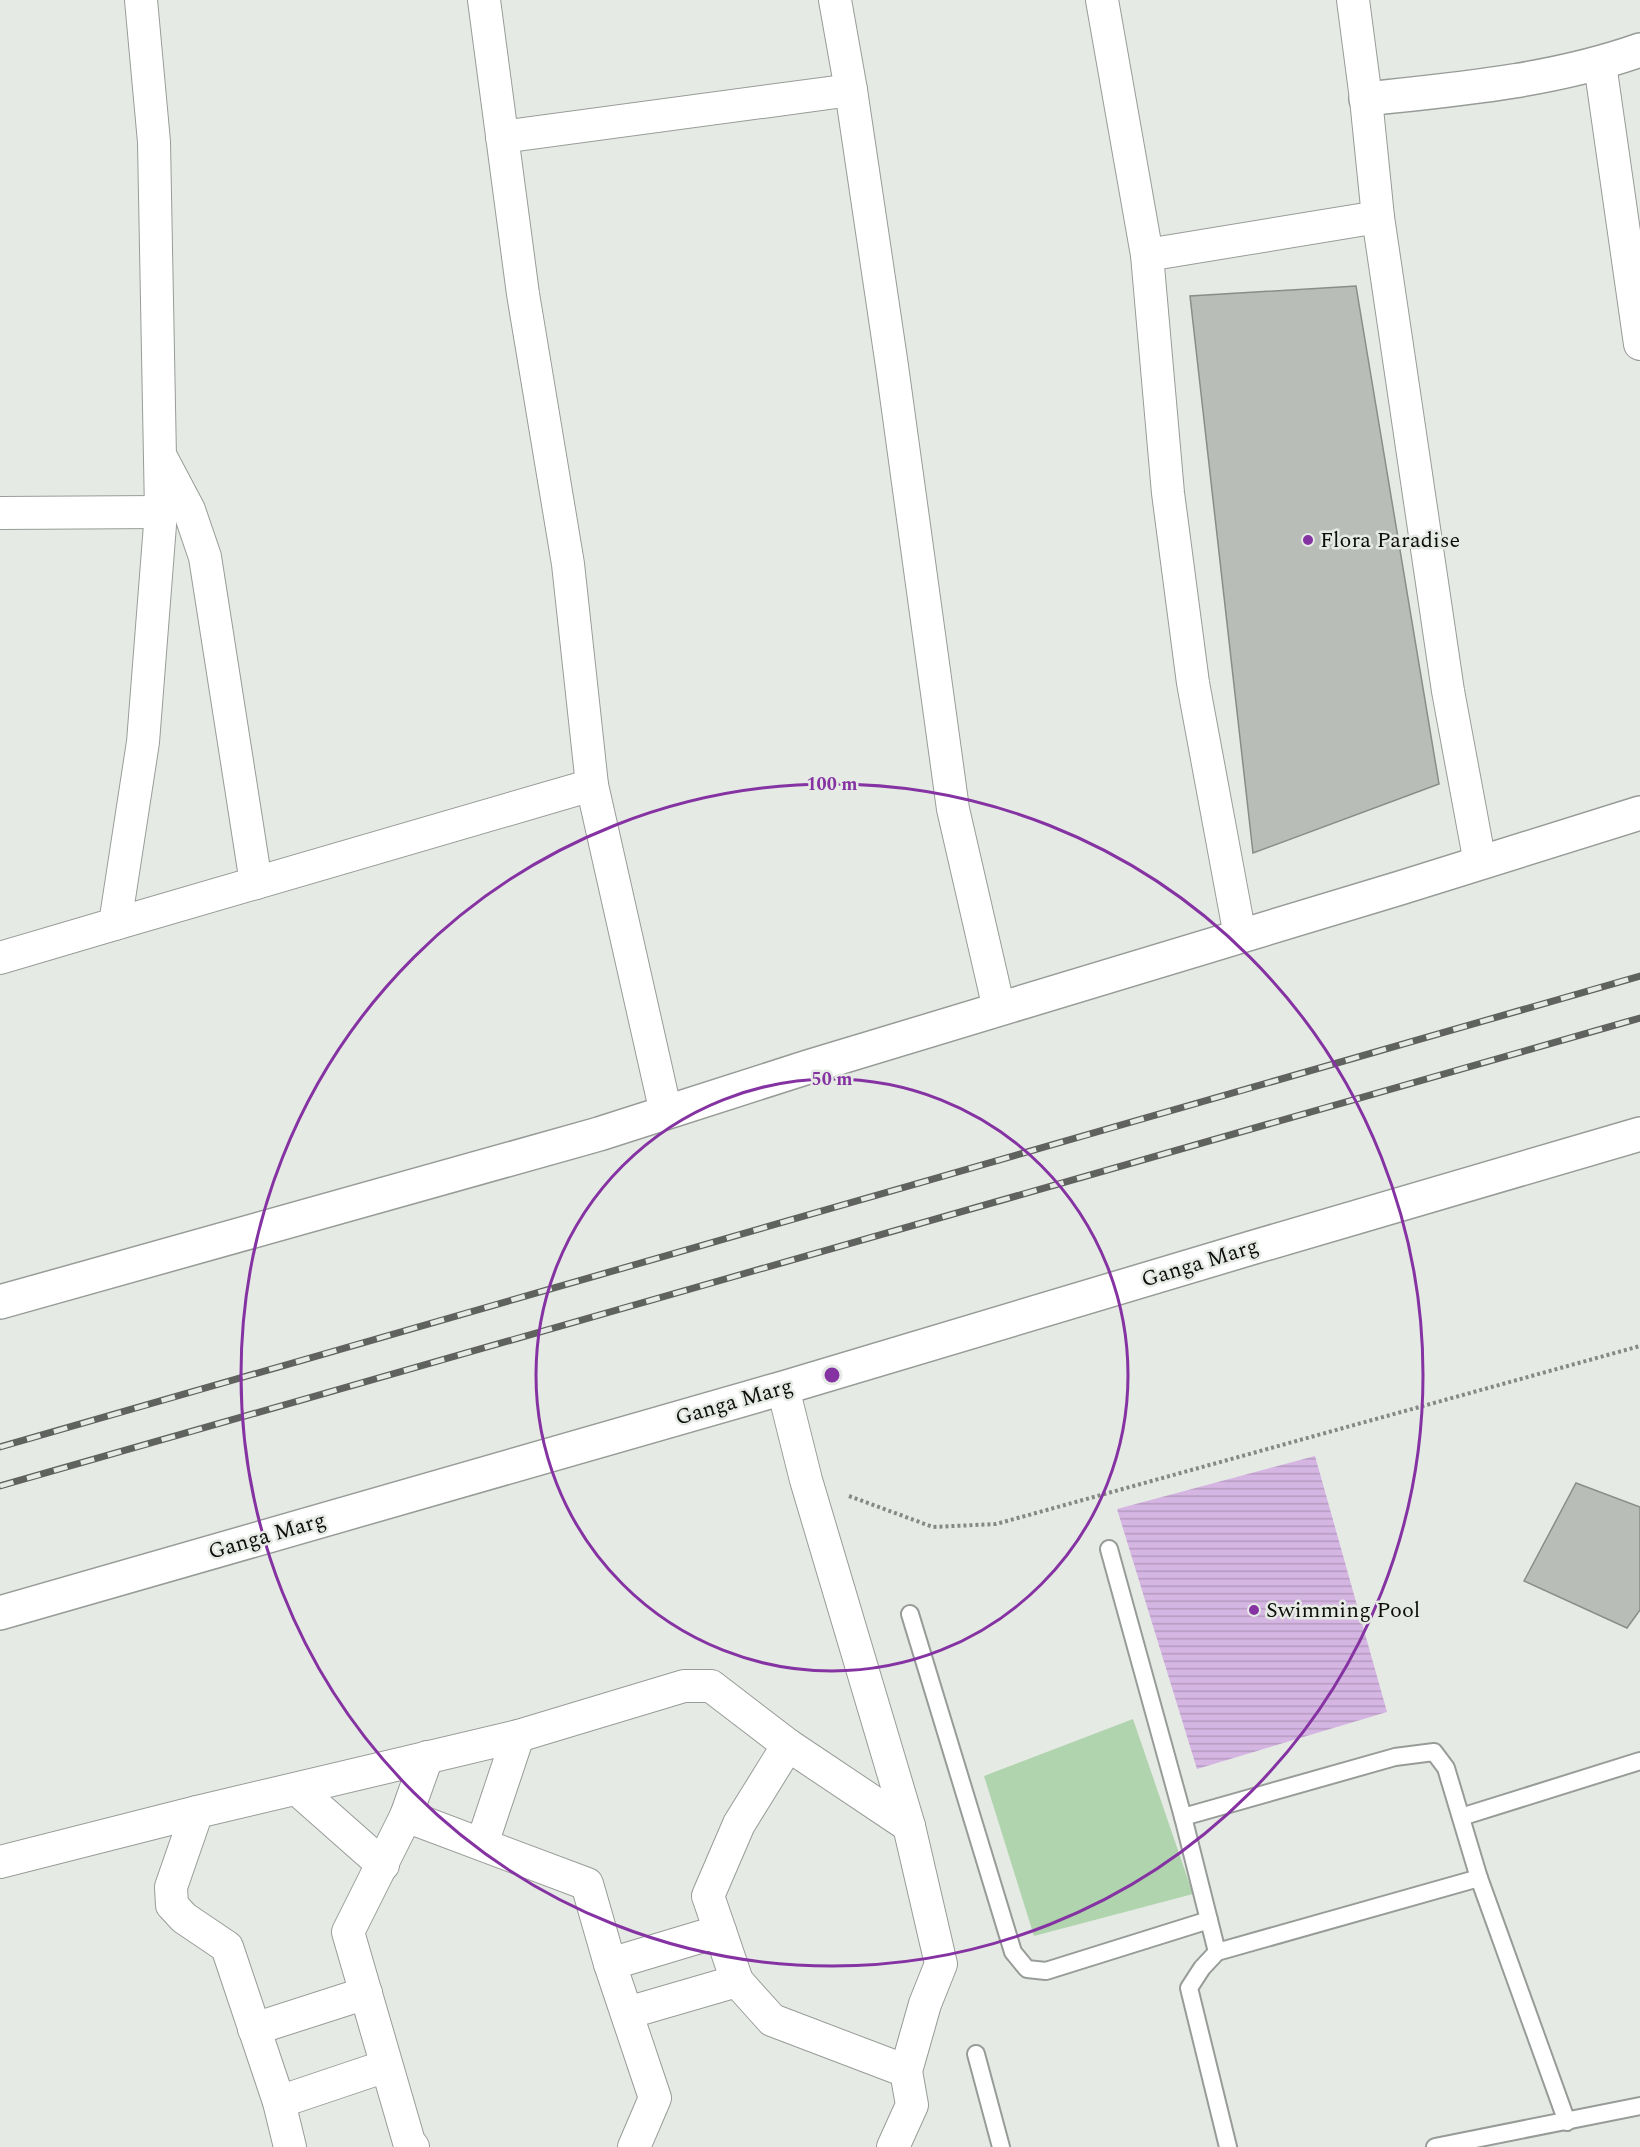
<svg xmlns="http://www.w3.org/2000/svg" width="1640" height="2147" viewBox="0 0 1640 2147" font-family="Spectral,serif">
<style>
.garden{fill:#b0d4ad}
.water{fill:url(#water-rules)}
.building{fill:#b9bdb8;stroke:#898d89;stroke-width:1.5}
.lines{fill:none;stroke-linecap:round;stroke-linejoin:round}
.service-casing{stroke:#989c98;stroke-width:20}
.minor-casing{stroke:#989c98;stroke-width:34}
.tertiary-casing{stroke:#989c98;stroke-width:36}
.secondary-casing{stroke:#989c98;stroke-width:36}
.path{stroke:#868885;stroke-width:4;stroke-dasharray:3 3;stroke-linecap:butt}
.service{stroke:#fff;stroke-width:16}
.minor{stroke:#fff;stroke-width:32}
.tertiary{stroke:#fff;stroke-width:33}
.secondary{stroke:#fff;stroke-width:33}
.rail-casing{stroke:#60625f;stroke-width:7}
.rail{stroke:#e6eae5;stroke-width:4.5;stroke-dasharray:14;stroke-linecap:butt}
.ring{fill:none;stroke:#8533a2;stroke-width:3}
.poi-dot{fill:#8533a2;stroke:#e6eae5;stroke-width:2}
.labels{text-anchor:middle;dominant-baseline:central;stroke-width:5;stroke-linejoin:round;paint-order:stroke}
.poi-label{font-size:22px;fill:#0d0e0c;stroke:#e6eae5;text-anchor:start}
.street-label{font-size:22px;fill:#0d0e0c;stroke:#e6eae5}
.centre{fill:#8533a2;stroke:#e6eae5;stroke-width:3}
.ring-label{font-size:18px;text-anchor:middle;font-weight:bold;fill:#8533a2;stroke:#e6eae5;stroke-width:5;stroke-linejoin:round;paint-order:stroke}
</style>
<defs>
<pattern id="water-rules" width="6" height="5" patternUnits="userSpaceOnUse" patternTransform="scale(1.5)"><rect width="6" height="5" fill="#d5b5e2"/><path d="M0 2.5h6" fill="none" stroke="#b69ac1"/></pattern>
</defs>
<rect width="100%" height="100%" fill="#e6eae5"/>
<path class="garden" d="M1133 1719 1193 1894 1034 1936 984 1776Z"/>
<path class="water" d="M1315 1456 1387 1712 1197 1769 1117 1509Z"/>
<g class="building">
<path d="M1356 286 1439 784 1253 853 1190 296Z"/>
<path d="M1576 1483 1640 1507V1610L1627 1628 1524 1581Z"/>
</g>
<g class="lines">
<g class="service-casing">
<g id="service">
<path d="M1109 1549 1183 1817 1217 1952"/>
<path d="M910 1614 1013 1952 1027 1969 1046 1971 1209 1920"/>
<path d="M1183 1817 1395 1757 1434 1752 1446 1768 1479 1878 1567 2122"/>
<path d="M1461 1817 1640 1761"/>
<path d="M976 2054 1001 2147"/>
<path d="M1228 2147 1189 1988 1202 1968 1217 1952 1479 1878"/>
<path d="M1435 2147 1640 2106"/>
</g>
</g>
<g class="minor-casing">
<g id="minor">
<path d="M484 0 523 294 568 564 592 785 666 1113"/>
<path d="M835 0 851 90 892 366 953 809 999 1009"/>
<path d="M1102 0 1147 255 1168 493 1193 683 1240 936"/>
<path d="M1353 0 1366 99 1378 217 1448 691 1480 863"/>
<path d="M1600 64 1640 344"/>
<path d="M502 137 851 90"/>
<path d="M1147 255 1378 217"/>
<path d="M162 459 189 510 205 557 256 883"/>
<path d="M0 513 161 512"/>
<path d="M115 924 592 785"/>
<path d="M0 958 115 924 143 742 161 512 154 142 141 0"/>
<path d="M783 1388 806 1480 909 1826 941 1964 925 2004 906 2071 912 2105 893 2147"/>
<path d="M788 1745 909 1826"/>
<path d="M297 1789 383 1865"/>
<path d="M197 1812 171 1887 172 1905 184 1918 227 1947 279 2102 290 2147"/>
<path d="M406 1816 427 1757"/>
<path d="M482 1844 518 1736"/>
<path d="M0 1862 197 1812 518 1736 684 1686H711L788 1745 739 1824 708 1896 720 1931 610 1964"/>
<path d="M737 1981 772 2020 906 2071"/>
<path d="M627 2013 737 1981 720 1931"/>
<path d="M254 2029 366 1993"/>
<path d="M279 2102 386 2066"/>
<path d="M413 2147 409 2142 348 1932 406 1816 587 1884 610 1964 655 2098 634 2147"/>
</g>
</g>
<g class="tertiary-casing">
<g id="tertiary">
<path d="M1366 99C1459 89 1552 81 1640 50"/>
<path d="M0 1302 599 1134 808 1067 1400 888 1640 813"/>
</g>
</g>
<g class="secondary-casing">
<path id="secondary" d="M0 1613 783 1388 1251 1248 1640 1134"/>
</g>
<path class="path" d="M849 1496 933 1527 996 1524 1640 1346"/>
<use href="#service" class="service"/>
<use href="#minor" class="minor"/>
<use href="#tertiary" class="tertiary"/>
<use href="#secondary" class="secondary"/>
<g class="rail-casing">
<g id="rail">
<path d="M0 1447 1640 976"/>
<path d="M0 1486 1640 1018"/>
</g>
</g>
<use href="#rail" class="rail"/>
</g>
<g class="ring">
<circle cx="832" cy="1375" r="296"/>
<circle cx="832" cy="1375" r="591"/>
</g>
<g class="poi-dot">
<circle cx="1308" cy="540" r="6"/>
<circle cx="1254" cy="1610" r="6"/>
</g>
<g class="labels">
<g class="poi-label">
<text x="1320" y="540">Flora Paradise</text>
<text x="1266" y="1610">Swimming Pool</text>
</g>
<g class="street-label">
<text transform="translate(1200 1263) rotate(-17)">Ganga Marg</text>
<text transform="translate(734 1402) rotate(-16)">Ganga Marg</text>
<text transform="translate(267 1536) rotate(-16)">Ganga Marg</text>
</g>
</g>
<circle cx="832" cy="1375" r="9" class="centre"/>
<g class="ring-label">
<text x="832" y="790">100 m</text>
<text x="832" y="1085">50 m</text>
</g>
</svg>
